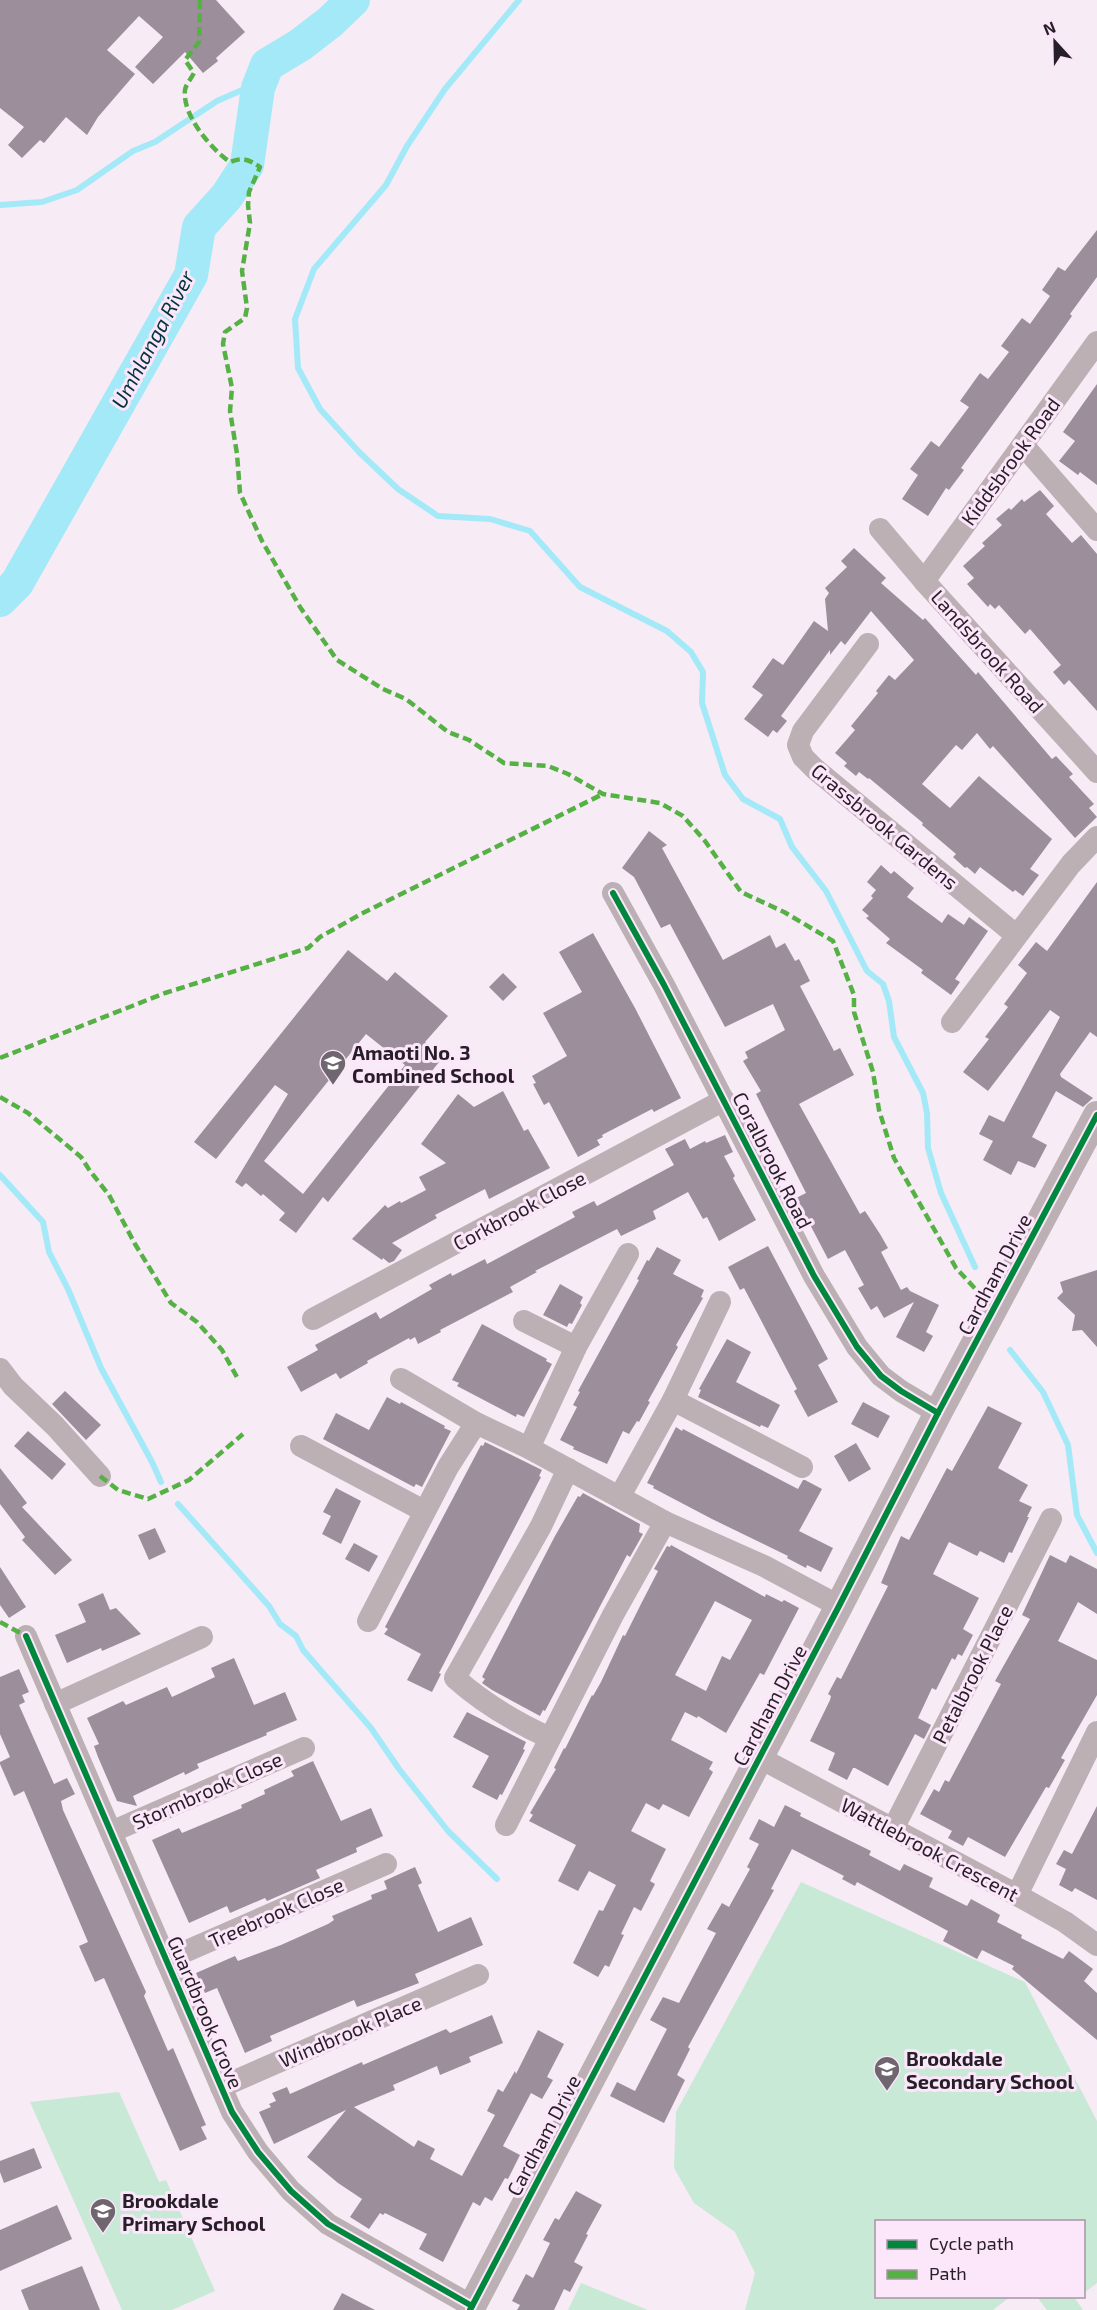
<svg xmlns="http://www.w3.org/2000/svg" width="1097" height="2310" viewBox="0 0 1097 2310" font-family="'Exo 2',sans-serif">
<style>
.green{fill:#c8e9d6}
.lines{fill:none;stroke-linecap:round;stroke-linejoin:round}
.stream{stroke:#a4e9f7;stroke-width:6}
.river{stroke:#a4e9f7;stroke-width:34}
.building{fill:#9d8e9c;fill-rule:evenodd}
.minor{stroke:#bdb0b4;stroke-width:22}
.tertiary{stroke:#bdb0b4;stroke-width:28}
.quiet{stroke:#56b145;stroke-width:4.5;stroke-dasharray:9 4.5;stroke-linecap:butt}
.cycleway-casing{stroke:#fce6fa;stroke-width:10}
.cycleway{stroke:#00873e;stroke-width:6}
.labels{text-anchor:middle;dominant-baseline:central;stroke-width:6;stroke-linejoin:round;paint-order:stroke}
.street-label{font-size:20px;fill:#271f27;stroke:#fce6fa}
.poi-label{font-size:20px;font-weight:bold;fill:#271f27;stroke:#fce6fa;text-anchor:start}
.water-label{font-size:21px;font-style:italic;fill:#00353c;stroke:#fce6fa}
</style>
<rect width="100%" height="100%" fill="#f7ebf6"/>
<g class="green">
<path d="M801 1882 1025 1982 1097 2121V2283L1084 2293V2222H876V2296L1010 2297 993 2310H745L755 2273 735 2232 694 2203 674 2168 676 2112Z"/>
<path d="M119 2092 159 2182 166 2180 215 2291 172 2310H122L30 2102Z"/>
<path d="M581 2283 648 2310H568Z"/>
<path d="M1037 2297H1074L1083 2310H1047Z"/>
</g>
<g class="lines">
<g class="stream">
<path d="M519 0 445 89 407 146 386 185 314 269 295 319 298 368 320 409 359 452 398 489 438 516 490 519 530 531 580 587 667 631 691 652 703 672 702 703 725 775 743 799 780 819 792 847 826 891 867 971 883 984 889 1001 894 1037 923 1093 927 1113 928 1148 941 1193 975 1267"/>
<path d="M0 205 42 202 77 190 133 151 155 142 217 101 242 90 258 88"/>
<path d="M0 1175 43 1222 49 1252 68 1289 101 1368 152 1462 161 1482"/>
<path d="M1010 1350 1043 1392 1068 1445 1077 1515 1097 1553"/>
<path d="M178 1504 269 1606 280 1624 296 1636 303 1650 371 1728 399 1769 448 1831 497 1879"/>
</g>
<path class="river" d="M0 600 17 583 191 275 199 227 227 196 247 165 258 88 267 65 300 45 330 22 353 0"/>
</g>
<g class="building">
<path d="M0 0H216L245 32 216 58 218 61 203 73 185 52 153 84 135 67 163 37 139 16 107 50 135 74 98 117 87 135 66 117 44 143 40 140 22 158 8 145 24 127 0 108Z"/>
<path d="M1097 230V277L1070 314 1072 316 1052 344 961 468 964 470 949 490 946 488 928 516 902 499 918 475 910 469 931 441 939 447 969 407 960 401 980 373 988 379 1009 352 1001 346 1022 318 1030 324 1050 296 1042 290 1058 267 1065 271Z"/>
<path d="M1097 384V485L1080 472 1078 475 1059 461 1075 441 1063 432Z"/>
<path d="M1040 490 1054 506 1046 514 1072 543 1081 535 1097 554V711L1069 680 1064 685 1053 672 1061 665 1030 629 1025 634 999 605 995 609 990 604 988 607 967 584 974 578 963 566 985 546 982 543 1002 525 996 519 1009 508 1011 510 1022 499 1024 502Z"/>
<path d="M854 548 886 578 881 583 923 620 925 618 976 675 978 672 1052 759 1056 756 1073 774 1069 777 1094 804 1089 808 1097 817 1075 838 993 746 990 749 977 733 962 750 956 745 922 784 950 808 979 776 1052 839 1030 869 1039 875 1023 896 1015 890 1013 892 980 867 975 874 967 867 965 868 953 857 956 854 922 825 923 823 869 778 868 779 859 772 856 776 844 766 847 763 835 753 855 730 851 726 878 693 876 691 889 675 895 680 914 660 871 611 845 645 841 641 830 655V650L781 716 787 721 777 733 773 730 768 737 744 719 763 695 752 687 773 658 783 665 814 621 828 631 825 599 829 593 825 588 847 567 841 561Z"/>
<path d="M649 831 667 845 662 848 723 960 770 935 776 948 785 943 795 961 799 959 810 981 800 986 834 1051 840 1048 854 1075 799 1104 860 1214 865 1211 880 1234 888 1248 881 1252 901 1290 907 1287 910 1291 939 1305 926 1332 933 1336 924 1352 896 1337 914 1302 884 1318 877 1306 871 1310 858 1288 864 1285 845 1250 828 1259 816 1236 796 1198 806 1193 756 1094 761 1091 743 1061 748 1058 745 1052 785 1030 773 1004 725 1027 670 924 661 928 634 877 622 868Z"/>
<path d="M881 865 891 874 894 871 914 888 907 897 942 923 948 914 964 925 969 917 988 931 955 979 960 982 951 995 921 973 923 970 886 943 890 939 866 918 869 916 862 910 873 898 871 896 876 890 867 882Z"/>
<path d="M1097 882V1037L1090 1032 1060 1074 1061 1077 1093 1098 1083 1107 1056 1091 1032 1137 1047 1145 1035 1168 1018 1161 1011 1175 983 1160 993 1141 979 1134 989 1115 1004 1122 1060 1017 1050 1010 988 1091 963 1072 989 1039 985 1037 1008 1007 1004 1004 1027 973 1018 965 1036 942 1047 951Z"/>
<path d="M593 933 635 1008 681 1098 654 1112 652 1109 602 1135 603 1137 597 1140 600 1145 578 1157 549 1102 544 1105 533 1084 536 1083 532 1076 567 1056 543 1013 582 992 559 952Z"/>
<path d="M348 950 387 981 395 972 448 1016 425 1042 443 1057 328 1202 323 1197 296 1233 279 1220 285 1213 263 1194 261 1196 246 1183 242 1187 235 1182 288 1094 275 1085 216 1159 194 1142ZM366 1034 405 1065 303 1194 264 1161Z"/>
<path d="M503 973 517 987 503 1001 489 987Z"/>
<path d="M503 1091 524 1131 528 1129 550 1168 489 1199 485 1189 435 1215 437 1218 392 1243 402 1250 394 1261 389 1263 383 1258 382 1260 352 1239 385 1205 388 1208 400 1201 401 1203 426 1190 419 1177 446 1163 421 1144 458 1094 474 1107Z"/>
<path d="M725 1135 733 1152 724 1156 735 1176 733 1178 756 1220 719 1241 707 1217 703 1219 688 1192 653 1211 656 1219 621 1236 617 1229 535 1271 537 1272 510 1287 513 1292 440 1330 441 1332 418 1344 415 1337 410 1340 409 1338 367 1361 368 1363 340 1379 336 1373 301 1392 287 1367 318 1350 315 1345 376 1312 380 1319 432 1289 429 1285 451 1273 452 1276 485 1259 487 1264 575 1217 572 1212 594 1201 597 1206 674 1165 665 1149 685 1139 690 1149 705 1141 706 1143Z"/>
<path d="M768 1246 828 1359 818 1365 838 1402 808 1417 794 1391 797 1389 744 1288 740 1290 728 1267Z"/>
<path d="M657 1247 681 1260 673 1274 704 1290 701 1297 703 1298 676 1345 678 1347 648 1401 650 1402 639 1422 637 1421 629 1434 623 1431 607 1464 573 1449 574 1447 560 1440 577 1407 573 1405 580 1392 578 1391 639 1280 637 1279 647 1260 649 1261Z"/>
<path d="M1097 1270V1347L1082 1330 1072 1331 1075 1315 1057 1298 1063 1292 1060 1282Z"/>
<path d="M560 1284 583 1297 580 1303 582 1305 572 1324 569 1323 567 1327 543 1315Z"/>
<path d="M482 1324 547 1359 546 1361 552 1364 524 1417 517 1414 516 1417 457 1386 459 1383 452 1380Z"/>
<path d="M727 1339 751 1352 736 1382 780 1405 768 1428 761 1425 760 1427 698 1397 701 1390 699 1389Z"/>
<path d="M65 1391 101 1425 86 1440 52 1404Z"/>
<path d="M387 1397 400 1404 401 1402 445 1426 444 1428 451 1431 422 1487 416 1484 414 1487 323 1439 336 1413 369 1430Z"/>
<path d="M863 1402 890 1416 878 1438 851 1424Z"/>
<path d="M988 1406 1022 1423 998 1468 1028 1485 1019 1501 1032 1507 1027 1517H1029L1012 1553 1009 1552 1004 1563 980 1551 977 1556 949 1542 933 1574 979 1598 963 1629 973 1635 962 1656 958 1654 955 1660 952 1658 936 1690 932 1688 918 1718 931 1725 924 1739 915 1734 888 1786 855 1768H853L847 1780 828 1770 835 1753 810 1741 830 1700 831 1696 828 1694 837 1677 841 1679 888 1586 881 1583 901 1536 909 1540 947 1468 952 1471Z"/>
<path d="M676 1427 682 1431 683 1429 798 1489 803 1480H805L822 1489 799 1531 833 1548 821 1572 807 1565 806 1568 787 1558 788 1556 712 1519 653 1488 654 1486 647 1483Z"/>
<path d="M28 1431 66 1464 52 1480 14 1446Z"/>
<path d="M485 1442 542 1470 539 1476 541 1477 439 1673 441 1674 432 1692 407 1680 421 1654 384 1634 388 1629 385 1627 481 1445 483 1446Z"/>
<path d="M856 1443 871 1469 849 1482 834 1456Z"/>
<path d="M0 1468 27 1503 22 1507 72 1560 55 1575 22 1540 25 1537 0 1504Z"/>
<path d="M336 1488 361 1501 341 1544 322 1534 331 1516 323 1512Z"/>
<path d="M583 1493 640 1524 639 1532 643 1534 630 1557 627 1555 545 1711 543 1710 540 1716 492 1690 482 1683 485 1679 482 1677 555 1536 578 1496 580 1497Z"/>
<path d="M155 1528 166 1552 149 1560 138 1535Z"/>
<path d="M354 1543 378 1556 369 1572 345 1559Z"/>
<path d="M671 1545 765 1597 766 1594 782 1602 784 1600 799 1608 764 1675 760 1673 726 1733 698 1716 697 1718 685 1712 671 1740 713 1762 709 1769 713 1772 689 1817 663 1804 659 1810 646 1803 631 1831 666 1849 650 1881 655 1884 641 1911 634 1907 621 1934 624 1935 609 1967 605 1965 598 1977 573 1963 599 1910 603 1911 616 1885 589 1871 578 1891 558 1881 576 1845 529 1821 533 1815 530 1813 556 1769 554 1768 564 1748 565 1749 592 1695 593 1696 601 1682 623 1635 625 1636 642 1602 658 1571 654 1569 667 1546 670 1547ZM715 1601 752 1620 730 1660 722 1656 706 1691 675 1675Z"/>
<path d="M1050 1555 1066 1563 1070 1555 1097 1569V1614L1078 1602 1058 1641 1097 1660V1695L1061 1758 1065 1760 1049 1788 1046 1787 1005 1857 968 1837 963 1846 948 1838 952 1831 920 1814 934 1789 939 1792 945 1780 949 1782 1001 1684 995 1681 1030 1619 1022 1615Z"/>
<path d="M0 1567 26 1607 9 1618 0 1605Z"/>
<path d="M103 1593 110 1610 116 1608 141 1634 102 1651 101 1648 67 1663 55 1635 86 1622 78 1604Z"/>
<path d="M234 1658 254 1705 285 1692 297 1720 266 1733 267 1735 197 1764 199 1768 185 1775 184 1772 133 1796 137 1806 117 1801 98 1757 94 1746 99 1744 87 1718 123 1701 126 1705 167 1687 172 1697 215 1677 211 1668Z"/>
<path d="M19 1669 29 1692 22 1695 25 1702 19 1705 54 1784 67 1778 75 1794 61 1801 63 1810 146 1992 144 1996 168 2051 173 2048 206 2125 201 2127 207 2139 180 2151 104 1978 95 1982 79 1946 88 1942 24 1791 14 1796 0 1764V1762L10 1757 0 1734V1677Z"/>
<path d="M467 1712 526 1742 523 1749 525 1750 502 1795 500 1794 497 1800 472 1787 489 1756 453 1737Z"/>
<path d="M313 1761 341 1821 371 1808 383 1836 356 1848 357 1852 316 1870 320 1878 267 1901 265 1898 230 1913 227 1906 189 1923 152 1840 179 1828 182 1833 242 1808 241 1805 265 1794 264 1790 294 1776 291 1771Z"/>
<path d="M785 1805 801 1813 800 1816 871 1851 869 1855 900 1871 904 1864 933 1878 929 1887 967 1906 971 1899 995 1912 1000 1915 997 1922 1022 1935 1021 1938 1063 1959 1069 1951 1093 1969 1084 1981 1097 1993V2040L1012 1969 1014 1966 982 1950 977 1959 943 1941 948 1931 857 1882 855 1886 842 1879 844 1876 792 1849 771 1889 774 1890 688 2047 690 2049 677 2075 685 2080 664 2123 610 2096 617 2082 635 2091 667 2029 650 2020 663 1997 679 2003 716 1933 707 1929 722 1903 729 1907 750 1869 747 1867 759 1844 749 1839 759 1819 774 1827Z"/>
<path d="M1097 1806V1900L1075 1888 1072 1892 1059 1885 1066 1869 1056 1864 1064 1850 1072 1854Z"/>
<path d="M415 1867 422 1883 418 1885 438 1932 471 1917 483 1945 415 1974 419 1983 357 2007 354 2000 270 2036 272 2041 245 2053 217 1988 205 1993 196 1973 235 1956 238 1961 281 1945 328 1924 334 1920 332 1916 372 1899 371 1895 387 1889 384 1881Z"/>
<path d="M492 2015 503 2043 469 2057 471 2062 440 2075 437 2066 393 2085 395 2090 354 2107 414 2147 418 2140 435 2149 430 2159 462 2176 495 2115 487 2111 498 2089 503 2092 515 2071 516 2074 538 2030 564 2044 547 2077 553 2080 542 2099 531 2093 503 2146 520 2155 508 2179 505 2178 492 2201 485 2197 480 2206 473 2202 443 2262 419 2249 427 2234 385 2213 383 2215 380 2213 369 2229 350 2217 362 2199 338 2183 307 2157 346 2110 274 2144 259 2112 271 2107 269 2104 276 2101 272 2093 287 2087 290 2094 362 2062 363 2065 446 2029 450 2033Z"/>
<path d="M34 2148 42 2168 4 2183 0 2172V2161Z"/>
<path d="M576 2191 602 2205 586 2234 588 2235 574 2262 583 2267 570 2292 564 2289 554 2310H517L520 2305 512 2301 526 2274 533 2278 550 2243 543 2240 555 2218 559 2220Z"/>
<path d="M57 2205 72 2239 0 2271V2230Z"/>
<path d="M82 2266 100 2310H29L21 2290Z"/>
<path d="M342 2293 375 2310H333Z"/>
</g>
<g class="lines">
<g class="minor">
<path d="M1023 445 1097 530"/>
<path d="M880 529 924 581 1097 772"/>
<path d="M924 581 1097 342"/>
<path d="M868 644 803 731 798 745 803 757 815 769 1016 935"/>
<path d="M613 893 664 985 814 1276 857 1347 881 1376 901 1391 938 1413"/>
<path d="M952 1022 1071 864 1097 837"/>
<path d="M313 1319 724 1100"/>
<path d="M524 1321 576 1347"/>
<path d="M0 1369 13 1386 55 1426 100 1476"/>
<path d="M401 1379 476 1423 529 1448 665 1522 764 1566 839 1606"/>
<path d="M673 1400 802 1467"/>
<path d="M301 1446 424 1511"/>
<path d="M529 1448 576 1347 628 1254"/>
<path d="M620 1496 673 1400 720 1302"/>
<path d="M368 1621 448 1467 476 1423"/>
<path d="M26 1636 232 2112 258 2152 291 2191 328 2224 472 2306"/>
<path d="M55 1704 202 1637"/>
<path d="M550 1738C515 1722 484 1704 455 1678L541 1526 568 1469"/>
<path d="M760 1758 1017 1895 1065 1922 1097 1945"/>
<path d="M506 1825 613 1615 665 1522"/>
<path d="M893 1829 1051 1519"/>
<path d="M111 1832 304 1748"/>
<path d="M1017 1895 1097 1732"/>
<path d="M166 1960 386 1864"/>
<path d="M221 2087 478 1975"/>
</g>
<path class="tertiary" d="M470 2310 839 1606 938 1413 1097 1115"/>
<g class="quiet">
<path d="M200 0 199 42 185 60 194 73C191 79 186 84 185 90 182 115 211 149 230 162 243 157 248 159 260 167L249 192 248 205 250 223 242 271 247 308 245 318 225 332 223 344 232 388 230 411 237 454 240 493 262 541 300 607 337 660 383 689 406 699 448 732 469 740 504 763 548 766 568 774 603 794 660 803 683 816 705 841 741 892 784 912 833 941 854 995V1012L873 1072 879 1110 894 1158 956 1268 994 1309"/>
<path d="M0 1058 165 993 308 948 320 937 361 914 603 794"/>
<path d="M0 1097 28 1113 81 1157 90 1171 109 1195 135 1244 171 1303 197 1322 222 1350 238 1379"/>
<path d="M100 1476 118 1490 148 1499 189 1480 243 1434"/>
<path d="M0 1622 26 1636"/>
</g>
<g class="cycleway-casing">
<g id="cycleway">
<path d="M613 893 664 985 814 1276 857 1347 881 1376 901 1391 938 1413"/>
<path d="M26 1636 232 2112 258 2152 291 2191 328 2224 472 2306"/>
<path d="M470 2310 839 1606 938 1413 1097 1115"/>
</g>
</g>
<use href="#cycleway" class="cycleway"/>
</g>
<defs>
<g id="school-pin" transform="scale(1.35)"><path d="M0 17L-7.5 6A9.5 9.5 0 1 1 7.5 6Z" fill="#70666f" stroke="#fce6fa"/><path d="M0-5L7-2L0 1L-7-2ZM-4 1L0 2.5L4 1V4Q0 6-4 4Z" fill="#fff"/></g>
</defs>
<g fill-rule="evenodd">
<use href="#school-pin" x="333" y="1063"/>
<use href="#school-pin" x="887" y="2069"/>
<use href="#school-pin" x="103" y="2211"/>
</g>
<g class="labels">
<g class="street-label">
<text transform="translate(1010 461) rotate(-54)">Kiddsbrook Road</text>
<text transform="translate(988 651) rotate(48)">Landsbrook Road</text>
<text transform="translate(885 826) rotate(40)">Grassbrook Gardens</text>
<text transform="translate(773 1160) rotate(63)">Coralbrook Road</text>
<text transform="translate(519 1210) rotate(-28)">Corkbrook Close</text>
<text transform="translate(994 1274) rotate(-62)">Cardham Drive</text>
<text transform="translate(972 1674) rotate(-63)">Petalbrook Place</text>
<text transform="translate(769 1705) rotate(-62)">Cardham Drive</text>
<text transform="translate(207 1790) rotate(-24)">Stormbrook Close</text>
<text transform="translate(930 1849) rotate(28)">Wattlebrook Crescent</text>
<text transform="translate(276 1912) rotate(-24)">Treebrook Close</text>
<text transform="translate(206 2012) rotate(67)">Guardbrook Grove</text>
<text transform="translate(350 2031) rotate(-23)">Windbrook Place</text>
<text transform="translate(543 2135) rotate(-62)">Cardham Drive</text>
</g>
<g class="poi-label">
<text x="352" y="1052">Amaoti No. 3<tspan x="352" dy="23">Combined School</tspan></text>
<text x="906" y="2058">Brookdale<tspan x="906" dy="23">Secondary School</tspan></text>
<text x="122" y="2200">Brookdale<tspan x="122" dy="23">Primary School</tspan></text>
</g>
<g class="water-label">
<text transform="translate(152 339) rotate(-62)">Umhlanga River</text>
</g>
</g>
<rect x="875" y="2220" width="210" height="78" fill="#fce6fa" stroke="#a796a6" stroke-width="1.5"/>
<rect x="887" y="2240" width="30" height="9" fill="#00873e" stroke="#a796a6" stroke-width="1.5"/>
<text x="929" y="2250" font-size="18" fill="#271f27">Cycle path</text>
<rect x="887" y="2270" width="30" height="9" fill="#56b145" stroke="#a796a6" stroke-width="1.5"/>
<text x="929" y="2280" font-size="18" fill="#271f27">Path</text>
<g transform="translate(1055 42) rotate(338)" stroke="#fce6fa" stroke-width="4.5" paint-order="stroke">
<path d="M0-4.5L10 22L0 15L-10 22Z" fill="#271f27"/>
<text y="-9" font-size="16" font-weight="bold" text-anchor="middle" fill="#271f27">N</text>
</g>
</svg>
